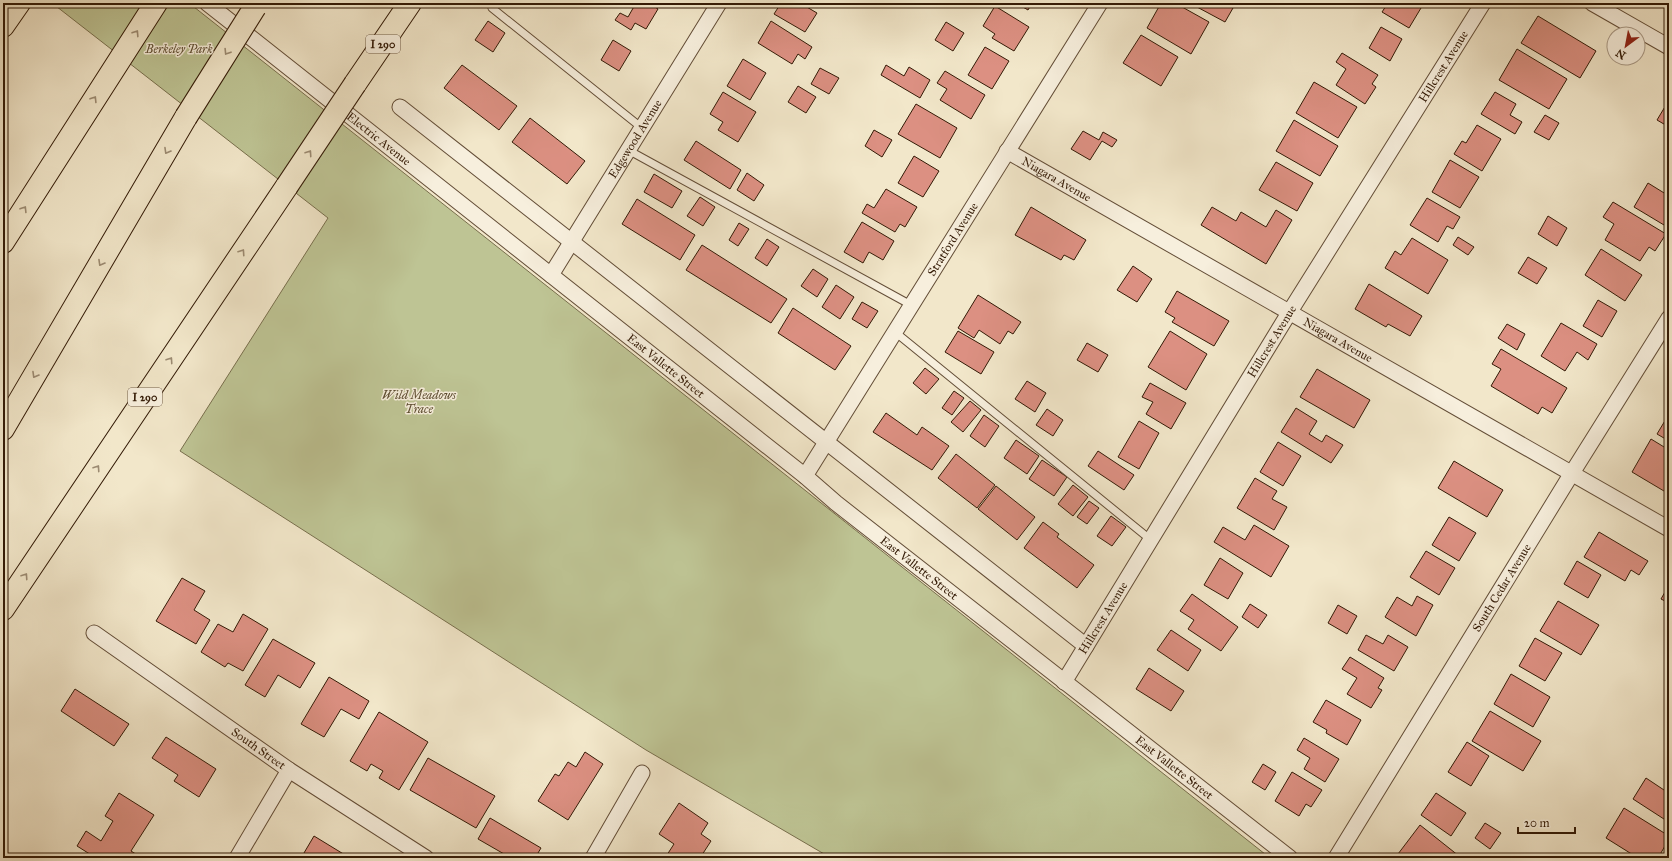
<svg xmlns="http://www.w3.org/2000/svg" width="1672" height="861" viewBox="0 0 1672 861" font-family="'IM FELL Great Primer',serif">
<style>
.green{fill:#bec494;stroke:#786f4d}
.building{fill:#dc9082;stroke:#331a06}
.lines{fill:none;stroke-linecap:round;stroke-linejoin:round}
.lane-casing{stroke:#634d37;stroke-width:9}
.street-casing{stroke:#634d37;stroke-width:17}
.highway-casing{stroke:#331a06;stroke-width:24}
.lane{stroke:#f7efdd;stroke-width:7}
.street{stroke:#f7efdd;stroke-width:15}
.highway{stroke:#f2e7ca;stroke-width:22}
.highway-bridge-casing{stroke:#331a06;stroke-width:24;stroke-linecap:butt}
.highway-bridge{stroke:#f2e7ca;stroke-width:22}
.oneway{stroke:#9c8b72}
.labels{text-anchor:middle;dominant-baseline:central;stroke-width:3;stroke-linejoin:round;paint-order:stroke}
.shield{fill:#f7efdd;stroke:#6e5a46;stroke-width:1}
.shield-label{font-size:11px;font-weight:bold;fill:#331a06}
.park-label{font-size:12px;font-style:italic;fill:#5d4d31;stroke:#f7efdd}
.street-label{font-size:12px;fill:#331a06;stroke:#f7efdd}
</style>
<rect width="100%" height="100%" fill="#f2e7ca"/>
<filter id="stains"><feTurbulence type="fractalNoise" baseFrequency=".005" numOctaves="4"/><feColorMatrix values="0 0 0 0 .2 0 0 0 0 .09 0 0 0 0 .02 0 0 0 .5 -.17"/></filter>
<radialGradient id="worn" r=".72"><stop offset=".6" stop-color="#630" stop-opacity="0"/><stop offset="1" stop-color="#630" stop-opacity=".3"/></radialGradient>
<path class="green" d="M52 3H189L1270 858H831L646 750 180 451 328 218Z"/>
<g class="building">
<path d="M636 3H649L658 9 646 29 635 23 631 30 615 20 620 13 628 17Z"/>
<path d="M781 3H800L817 13 805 32 774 14Z"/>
<path d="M1016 3H1032L1028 10Z"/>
<path d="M1161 3H1175L1209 22 1191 54 1147 28Z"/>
<path d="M1199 3H1225L1233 8 1225 22 1197 7Z"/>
<path d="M1388 3H1424L1409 28 1382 12Z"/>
<path d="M995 6 1029 27 1014 51 992 38 995 34 983 26Z"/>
<path d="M1538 16 1596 51 1580 78 1521 43Z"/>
<path d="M488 21 505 33 493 52 475 40Z"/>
<path d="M771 21 812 47 805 59 798 54 792 64 758 43Z"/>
<path d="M946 22 964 33 953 51 935 40Z"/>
<path d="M1381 27 1402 39 1390 61 1369 48Z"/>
<path d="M1141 35 1178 57 1161 86 1123 63Z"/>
<path d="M613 40 631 51 619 71 601 60Z"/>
<path d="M985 47 1009 61 992 89 968 75Z"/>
<path d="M1517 49 1567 79 1549 109 1499 80Z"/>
<path d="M1342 53 1378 75 1372 84 1376 87 1365 104 1336 85 1346 69 1336 62Z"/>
<path d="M743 59 766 73 750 100 727 86Z"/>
<path d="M462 65 517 106 499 130 444 88Z"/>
<path d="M886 65 904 76 909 67 930 80 920 98 881 75Z"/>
<path d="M820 68 839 78 829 94 811 84Z"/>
<path d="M945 71 985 95 971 119 940 100 947 89 937 83Z"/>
<path d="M1314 82 1357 107 1338 138 1296 113Z"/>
<path d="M798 86 816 97 806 113 788 102Z"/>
<path d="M723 92 756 112 738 142 718 130 723 122 710 114Z"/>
<path d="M1495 92 1516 104 1510 115 1522 122 1515 134 1481 114Z"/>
<path d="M1669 100V127L1657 120Z"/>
<path d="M916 104 957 128 940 158 898 134Z"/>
<path d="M1545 115 1559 123 1549 140 1534 132Z"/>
<path d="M530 118 585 161 567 184 512 142Z"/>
<path d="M1294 120 1338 146 1320 176 1276 151Z"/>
<path d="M1477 125 1501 139 1482 171 1454 154 1462 141 1466 143Z"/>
<path d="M874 130 892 140 882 157 865 146Z"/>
<path d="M1083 131 1099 140 1103 132 1117 140 1112 147 1102 141 1090 160 1071 149Z"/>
<path d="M696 141 741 170 730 189 684 160Z"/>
<path d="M914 156 939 171 923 197 898 183Z"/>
<path d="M1450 160 1479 177 1460 208 1432 192Z"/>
<path d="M1276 162 1313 183 1297 211 1259 190Z"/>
<path d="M747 173 764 185 754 201 737 190Z"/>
<path d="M654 174 682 191 672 208 644 192Z"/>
<path d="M1648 183 1669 196V228L1634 207Z"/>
<path d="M886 189 917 207 905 227 900 224 895 232 862 213 867 204 874 208Z"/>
<path d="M700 197 715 207 703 226 687 216Z"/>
<path d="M1427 198 1460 217 1453 229 1447 226 1438 242 1410 225Z"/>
<path d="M637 199 695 235 680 260 622 224Z"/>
<path d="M1613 202 1666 234 1655 251 1649 247 1640 261 1605 240 1614 224 1603 217Z"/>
<path d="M1031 207 1086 240 1074 260 1064 255 1061 260 1015 235Z"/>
<path d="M1212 207 1236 221 1241 212 1266 227 1276 210 1292 220 1266 264 1201 225Z"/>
<path d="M1548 216 1567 228 1557 246 1538 234Z"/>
<path d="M862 222 894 241 883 260 869 252 863 263 844 252Z"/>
<path d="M739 223 749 229 738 246 729 240Z"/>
<path d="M1458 237 1474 247 1468 255 1453 245Z"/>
<path d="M1412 238 1448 260 1428 294 1385 268 1395 251 1401 255Z"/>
<path d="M767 239 779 247 767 266 755 258Z"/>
<path d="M702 245 787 299 771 323 686 270Z"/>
<path d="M1601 249 1642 275 1625 301 1585 275Z"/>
<path d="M1528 257 1547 268 1537 284 1518 273Z"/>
<path d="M1133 266 1152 279 1137 302 1117 290Z"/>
<path d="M813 269 828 279 817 297 801 286Z"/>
<path d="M1369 284 1422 316 1410 336 1388 324 1386 327 1355 309Z"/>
<path d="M836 285 854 297 840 319 822 307Z"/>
<path d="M1177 291 1229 321 1214 346 1172 322 1175 318 1165 312Z"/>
<path d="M978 295 1021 322 1013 334 1008 331 1000 344 979 330 974 338 958 328Z"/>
<path d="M1598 300 1617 311 1602 337 1583 326Z"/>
<path d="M862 302 878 311 867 328 852 319Z"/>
<path d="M793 308 851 346 835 370 778 333Z"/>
<path d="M1561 323 1597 344 1588 360 1577 352 1565 371 1541 356Z"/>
<path d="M1507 324 1525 334 1517 350 1498 338Z"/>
<path d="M958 331 994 352 981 374 945 352Z"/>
<path d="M1170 331 1207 354 1186 390 1148 367Z"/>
<path d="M1087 343 1108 355 1098 372 1077 360Z"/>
<path d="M1501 349 1567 388 1552 413 1542 407 1538 414 1491 386 1501 369 1492 364Z"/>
<path d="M925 368 939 379 926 394 913 383Z"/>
<path d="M1317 369 1370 400 1354 428 1300 397Z"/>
<path d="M1027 381 1046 393 1035 412 1015 399Z"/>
<path d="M1150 383 1186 403 1171 429 1146 414 1153 402 1142 397Z"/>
<path d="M954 391 964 398 952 415 942 408Z"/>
<path d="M970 401 981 410 963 432 951 422Z"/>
<path d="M1296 408 1317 421 1309 434 1322 442 1326 435 1343 445 1331 463 1281 432Z"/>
<path d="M1047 409 1063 420 1053 436 1036 425Z"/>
<path d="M886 413 917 435 922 427 949 446 932 470 873 432Z"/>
<path d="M1669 414V441L1657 434Z"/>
<path d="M984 415 999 426 985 447 970 436Z"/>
<path d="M1139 421 1159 433 1139 469 1118 457Z"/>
<path d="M1651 439 1669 450V494L1632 472Z"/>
<path d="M1016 440 1039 456 1027 474 1004 458Z"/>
<path d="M1278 442 1301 456 1283 486 1260 472Z"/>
<path d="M1098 451 1134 475 1124 490 1088 466Z"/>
<path d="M956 454 995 485 977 508 938 478Z"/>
<path d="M1042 460 1067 477 1054 496 1029 479Z"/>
<path d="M1454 461 1503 490 1487 517 1438 488Z"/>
<path d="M1255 478 1277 491 1272 499 1287 507 1274 530 1237 508Z"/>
<path d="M1073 485 1088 497 1073 516 1058 504Z"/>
<path d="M996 486 1035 517 1017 540 978 509Z"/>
<path d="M1089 501 1099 508 1087 524 1077 517Z"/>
<path d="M1111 516 1126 527 1112 546 1097 536Z"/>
<path d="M1449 517 1476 533 1459 561 1432 545Z"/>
<path d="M1043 522 1059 534 1057 537 1094 565 1077 588 1024 548Z"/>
<path d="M1254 525 1289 546 1271 577 1214 542 1223 527 1245 540Z"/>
<path d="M1599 532 1648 561 1639 575 1631 570 1625 581 1584 557Z"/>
<path d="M1426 551 1455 568 1439 595 1410 577Z"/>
<path d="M1220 558 1243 573 1228 599 1204 585Z"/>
<path d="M1577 561 1601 575 1588 598 1564 584Z"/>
<path d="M182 578 205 591 194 610 210 620 196 644 156 621Z"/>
<path d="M1669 585V603L1661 599Z"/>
<path d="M1192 594 1238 627 1221 651 1188 629 1194 620 1180 611Z"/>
<path d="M1417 596 1433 605 1416 636 1385 617 1397 597 1412 606Z"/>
<path d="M1558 601 1599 625 1581 655 1540 631Z"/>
<path d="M1250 604 1267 615 1258 628 1242 617Z"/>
<path d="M1338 605 1357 616 1347 634 1328 623Z"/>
<path d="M243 614 268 629 243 671 228 663 225 667 201 652 218 624 233 632Z"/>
<path d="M1171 630 1201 650 1188 671 1157 650Z"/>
<path d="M1366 635 1383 644 1388 635 1408 647 1394 671 1358 650Z"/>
<path d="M1535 638 1562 653 1545 681 1519 666Z"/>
<path d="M273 639 315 663 300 688 278 675 265 697 245 685Z"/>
<path d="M1350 657 1384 678 1378 688 1382 690 1371 708 1347 694 1357 678 1342 669Z"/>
<path d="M1149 668 1184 691 1171 711 1136 689Z"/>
<path d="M1511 674 1550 697 1533 727 1494 704Z"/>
<path d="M329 677 369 701 359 719 341 709 324 737 301 724Z"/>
<path d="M75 689 129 724 114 746 61 711Z"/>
<path d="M1326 700 1361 720 1347 745 1326 733 1327 730 1313 722Z"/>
<path d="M1490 711 1541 741 1523 771 1472 741Z"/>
<path d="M379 712 428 742 399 790 379 778 383 771 371 764 367 771 350 761Z"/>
<path d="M166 737 216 769 199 797 174 781 178 775 152 758Z"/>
<path d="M1304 738 1339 759 1325 782 1304 769 1310 758 1297 750Z"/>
<path d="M1467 742 1489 756 1471 786 1448 772Z"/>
<path d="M585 752 603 764 568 820 538 801 555 774 559 776 568 762 576 767Z"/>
<path d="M428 758 495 796 476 828 410 790Z"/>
<path d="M1263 764 1276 772 1265 790 1252 782Z"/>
<path d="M1292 772 1322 790 1311 807 1306 804 1299 816 1275 801Z"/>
<path d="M1646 778 1664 790 1669 783V819L1667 821 1633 799Z"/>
<path d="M119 793 154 815 131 851 142 858H96L77 846 86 831 101 841 113 821 105 816Z"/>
<path d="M1436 793 1466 813 1451 836 1421 815Z"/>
<path d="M679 803 708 823 701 834 711 841 700 858H665L674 844 659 834Z"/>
<path d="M1624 808 1669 836V839L1658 858H1638L1606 838Z"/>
<path d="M490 818 541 848 535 858H511L478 839Z"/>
<path d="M1485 823 1501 833 1490 849 1475 838Z"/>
<path d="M1420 825 1459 856 1457 858H1404L1398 854Z"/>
<path d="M314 836 350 858H301Z"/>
</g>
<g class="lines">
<g class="lane-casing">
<g id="lane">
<path d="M492 8 642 128"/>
<path d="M628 150 911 305"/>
<path d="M895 332 1151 540"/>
</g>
</g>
<g class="street-casing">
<g id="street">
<path id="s1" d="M207 3 805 476 836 503 1290 858"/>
<path d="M1592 3 1669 47"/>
<path d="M400 107 1086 646"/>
<path id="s2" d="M1007 151 1669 529"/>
<path id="s3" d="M551 275 719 3"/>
<path id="s4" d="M805 476 1100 3"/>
<path id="s5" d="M94 633 289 770 426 858"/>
<path id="s6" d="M1064 682 1289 313 1483 3"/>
<path d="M237 858 289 770"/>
<path d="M593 858 642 773"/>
<path id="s7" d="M1336 858 1572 473 1669 318"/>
</g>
</g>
<g class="highway-casing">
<g id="highway">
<path d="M3 26 19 3"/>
<path d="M355 84 410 3"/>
<path d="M3 242 156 3"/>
<path d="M3 429 186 117"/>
<path d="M3 609 287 186"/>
</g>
</g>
<use href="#lane" class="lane"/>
<use href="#street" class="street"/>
<use href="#highway" class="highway"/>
<g class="highway-bridge-casing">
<g id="highway-bridge">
<path d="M186 117 255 7"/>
<path d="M287 186 355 84"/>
</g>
</g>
<use href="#highway-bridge" class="highway-bridge"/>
</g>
<defs><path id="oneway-chevron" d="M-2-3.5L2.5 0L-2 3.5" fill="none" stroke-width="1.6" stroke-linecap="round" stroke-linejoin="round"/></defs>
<g class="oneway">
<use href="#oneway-chevron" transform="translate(136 33) rotate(-57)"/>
<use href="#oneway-chevron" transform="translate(227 52) rotate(122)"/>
<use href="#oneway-chevron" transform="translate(94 99) rotate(-58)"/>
<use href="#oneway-chevron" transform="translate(167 151) rotate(120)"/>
<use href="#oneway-chevron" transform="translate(309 153) rotate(-56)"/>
<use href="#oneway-chevron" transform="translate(24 209) rotate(-58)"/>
<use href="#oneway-chevron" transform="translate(242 252) rotate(-56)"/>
<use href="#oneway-chevron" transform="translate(101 263) rotate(120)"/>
<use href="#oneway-chevron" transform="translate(170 360) rotate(-56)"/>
<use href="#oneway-chevron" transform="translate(35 375) rotate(120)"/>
<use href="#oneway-chevron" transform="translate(97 468) rotate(-56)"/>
<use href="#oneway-chevron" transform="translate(25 576) rotate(-56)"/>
</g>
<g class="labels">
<g class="shield">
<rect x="366" y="35" width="34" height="18" rx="3"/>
<rect x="128" y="388" width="34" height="18" rx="3"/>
</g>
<g class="shield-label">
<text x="383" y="44">I 290</text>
<text x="145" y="397">I 290</text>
</g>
<g class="park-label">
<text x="179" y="49">Berkeley Park</text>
<text x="419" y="395">Wild Meadows<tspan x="419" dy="14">Trace</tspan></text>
</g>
<g class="street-label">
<text stroke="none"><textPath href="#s6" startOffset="723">Hillcrest Avenue</textPath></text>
<text stroke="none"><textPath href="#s1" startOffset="219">Electric Avenue</textPath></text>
<text stroke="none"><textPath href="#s3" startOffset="160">Edgewood Avenue</textPath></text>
<text stroke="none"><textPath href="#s2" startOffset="57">Niagara Avenue</textPath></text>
<text stroke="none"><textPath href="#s4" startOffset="279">Stratford Avenue</textPath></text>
<text stroke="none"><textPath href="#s2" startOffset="381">Niagara Avenue</textPath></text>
<text stroke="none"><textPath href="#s6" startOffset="399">Hillcrest Avenue</textPath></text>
<text stroke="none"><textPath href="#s1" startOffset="585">East Vallette Street</textPath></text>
<text stroke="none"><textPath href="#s1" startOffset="909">East Vallette Street</textPath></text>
<text stroke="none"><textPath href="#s7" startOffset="317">South Cedar Avenue</textPath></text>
<text stroke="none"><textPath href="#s6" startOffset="75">Hillcrest Avenue</textPath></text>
<text stroke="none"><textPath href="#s5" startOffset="201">South Street</textPath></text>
<text stroke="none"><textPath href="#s1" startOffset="1233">East Vallette Street</textPath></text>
</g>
</g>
<rect width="1672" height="861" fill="none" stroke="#f2e7ca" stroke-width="16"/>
<rect x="4" y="4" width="1664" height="853" fill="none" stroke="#331a06" stroke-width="2"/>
<rect x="8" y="8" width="1656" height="845" fill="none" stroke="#331a06"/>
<g transform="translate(1626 46) rotate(212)"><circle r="19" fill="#f7efdd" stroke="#a99a87"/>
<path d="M0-3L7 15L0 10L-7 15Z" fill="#8f2418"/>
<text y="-6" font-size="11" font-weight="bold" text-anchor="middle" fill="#331a06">N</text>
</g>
<path d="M1518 827v6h57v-6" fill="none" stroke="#331a06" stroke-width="2"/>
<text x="1524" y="827" font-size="12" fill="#331a06" stroke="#f7efdd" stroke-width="3" paint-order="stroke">20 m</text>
<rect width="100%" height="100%" filter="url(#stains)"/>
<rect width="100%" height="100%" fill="url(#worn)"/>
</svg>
